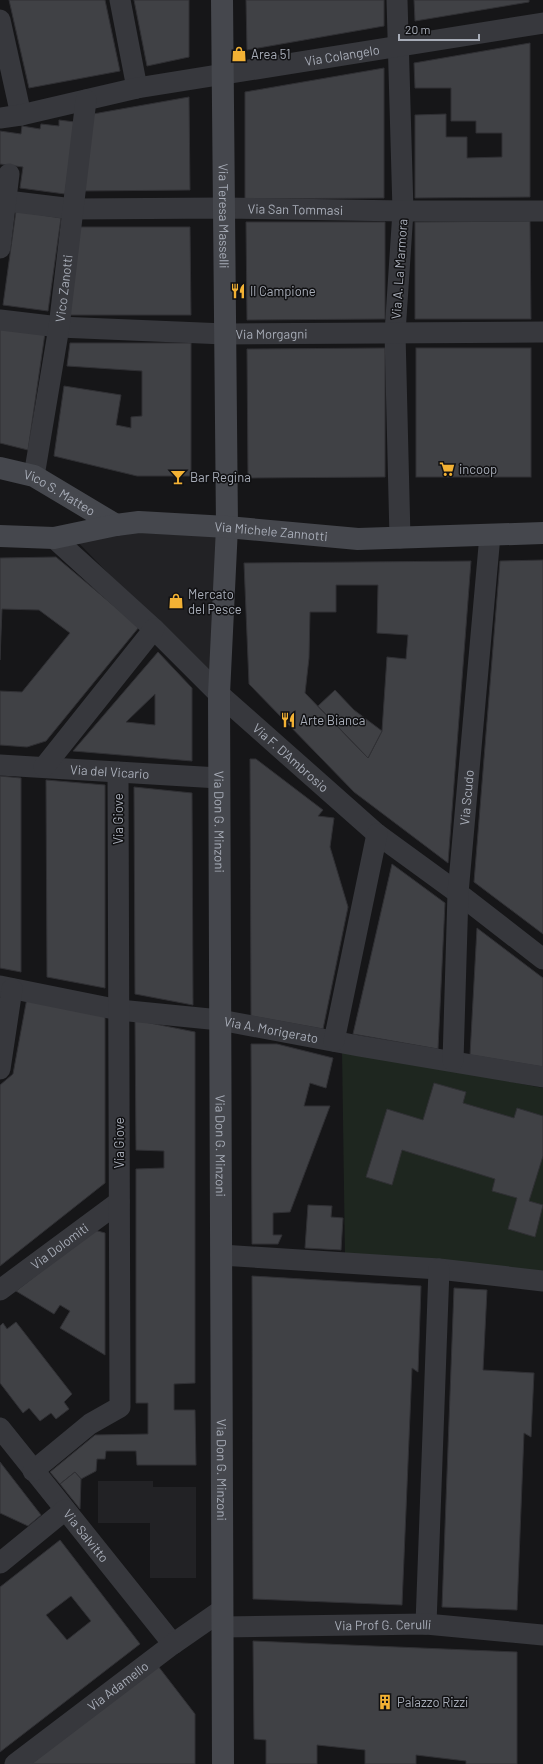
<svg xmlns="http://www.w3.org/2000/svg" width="543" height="1764" viewBox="0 0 543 1764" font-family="Barlow,sans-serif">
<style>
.built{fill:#222225}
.green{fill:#1e261f}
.building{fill:#404145;stroke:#303034;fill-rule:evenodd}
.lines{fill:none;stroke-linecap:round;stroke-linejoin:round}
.street{stroke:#37383d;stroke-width:21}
.secondary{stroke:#45474d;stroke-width:22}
.labels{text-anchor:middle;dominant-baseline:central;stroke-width:3;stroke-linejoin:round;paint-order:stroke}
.poi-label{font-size:13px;fill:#a8adb8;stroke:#111113;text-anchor:start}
.street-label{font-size:13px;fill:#a8adb8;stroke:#111113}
</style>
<rect width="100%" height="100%" fill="#161618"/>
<g class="built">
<path d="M140 527 221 532 209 678 74 538Z"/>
<path d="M98 1481H153V1487H196V1578H150V1523H98Z"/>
</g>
<path class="green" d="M342 1049 543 1088V1273L345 1258Z"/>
<g class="building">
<path d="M9 0H105L120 71 29 88Z"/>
<path d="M134 0H189V57L147 66Z"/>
<path d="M246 0H384V26L247 50Z"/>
<path d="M414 0H529V2L415 21Z"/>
<path d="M530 43V197L415 198V115L446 114V137H467V158L502 157V133H476V121H451V88H415L414 63Z"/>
<path d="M384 68V198L245 199V92Z"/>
<path d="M189 97 190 190 82 191 93 114Z"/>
<path d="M59 120 75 122 65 194 20 188 23 167 0 164V131L21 134 22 126 40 129 41 124 59 126Z"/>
<path d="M16 211 61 218 48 311 3 305Z"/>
<path d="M530 221 531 319H415V222Z"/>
<path d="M246 222H385V319L247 320Z"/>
<path d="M77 227H190L191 315H65Z"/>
<path d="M0 327 45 333 28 450 0 443Z"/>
<path d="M70 343H191V476H137L54 456 64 386 121 395 116 425 131 428V417L142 416V371L67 366Z"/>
<path d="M385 348V477L248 478 247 349Z"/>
<rect x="416" y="348" width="115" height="129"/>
<path d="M56 557 139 627 46 741 27 747 0 745V691L22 692 70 633 39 610 2 609 0 660V558Z"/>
<path d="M543 560V934L474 882 500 561Z"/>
<path d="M471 561 448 863 354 792 249 684 244 563ZM336 585H378L377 633 408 635 406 659 387 657 382 731 368 758 305 693 309 658 310 612H336Z"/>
<path d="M158 652 192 688V761L73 751ZM155 694V725L126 722Z"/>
<path d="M335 690 354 710 382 731 368 758 318 706Z"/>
<path d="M250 759H256L323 810 318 816 334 818 330 847 348 907 323 1029 251 1016Z"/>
<path d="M0 776 21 778V972L0 968Z"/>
<path d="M46 780 105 785V988L47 977Z"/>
<path d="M134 787 192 793 193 1005 135 994Z"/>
<path d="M392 864 445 903 438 1049 353 1034Z"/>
<path d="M477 928 543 978V1067L470 1055Z"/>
<path d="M27 998 105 1014V1183L0 1266V1085L13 1074Z"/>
<path d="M135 1020 195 1032V1383L174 1384V1410H195L196 1465H137L136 1451H106L105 1459H97L96 1471 81 1479 75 1472 60 1484 50 1472 95 1435 148 1434V1403H136V1169L164 1168V1151L136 1150Z"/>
<path d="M251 1044H277L333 1058 326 1088 310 1083 304 1106H330L290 1212 273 1213V1235H282L278 1244H252Z"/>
<path d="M434 1083 466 1092 463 1103 514 1118 517 1108 543 1116V1156L529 1201 543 1205 535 1237 508 1229 517 1198 492 1191 495 1179 402 1150 392 1185 366 1177 387 1109 423 1120Z"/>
<path d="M308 1205 332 1206 331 1217 343 1218 341 1250 305 1248Z"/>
<path d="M94 1230 105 1233V1355L60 1328 70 1311 60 1305 54 1314 16 1291Z"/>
<path d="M252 1276 421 1286 418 1372 412 1368 402 1605 253 1599Z"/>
<path d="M454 1288 487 1290 483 1370 534 1373 531 1437 524 1433 517 1610 442 1607Z"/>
<path d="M16 1322 72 1394 64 1402 69 1409 56 1419 51 1413 40 1421 29 1408 23 1413 0 1383V1326L3 1323 7 1329Z"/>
<path d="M0 1462 41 1515 28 1526 0 1513Z"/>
<path d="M75 1472 81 1479 80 1509 60 1484Z"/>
<path d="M60 1540 140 1644 0 1752V1587ZM71 1596 91 1621 67 1640 46 1615Z"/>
<path d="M253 1641 517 1652V1764H466V1761L416 1755V1764H365V1750L317 1745V1764H266V1740L254 1739Z"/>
<path d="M158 1666 195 1714V1764H31Z"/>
</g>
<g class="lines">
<g class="street">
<path d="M120 0 137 88"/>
<path d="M397 0 403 211 395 333 400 538"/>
<path d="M0 20 21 115"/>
<path id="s1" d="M0 118 21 115 137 88 543 23"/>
<path id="s2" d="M0 202 7 201 73 209 224 208 403 211H543"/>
<path d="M0 248 9 174"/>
<path id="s3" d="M0 320 59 327 225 334 543 332"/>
<path id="s4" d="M34 476 59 327 86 100"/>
<path id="s5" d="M54 538 154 629 219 694 377 834 458 893 543 959"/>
<path id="s6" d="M0 765 219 778"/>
<path d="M44 767 154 629"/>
<path id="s7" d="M0 986 119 1010 220 1020 359 1046 543 1077"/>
<path d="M334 1041 377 834"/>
<path id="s8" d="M453 1061 458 893 490 535"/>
<path d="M0 1069 12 989"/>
<path d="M221 1255 439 1269 543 1281"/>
<path id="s9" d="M0 1290 119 1202"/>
<path id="s10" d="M0 1428 173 1644"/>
<path d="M33 1471 90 1424 120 1407 118 772"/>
<path d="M0 1563 65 1510"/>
<path d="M426 1624 439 1269"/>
<path id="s11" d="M222 1627 426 1624 543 1635"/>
<path id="s12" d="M15 1764 173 1644 222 1610"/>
</g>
<g class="secondary">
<path id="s13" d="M222 0 227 527 219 694 223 1764"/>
<path id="s14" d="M0 468 34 476 116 525"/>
<path id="s15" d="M0 536 54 538 116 525 139 522 227 527 358 539 543 533"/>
</g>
</g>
<defs>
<g id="shop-bare" transform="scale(1.2)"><path d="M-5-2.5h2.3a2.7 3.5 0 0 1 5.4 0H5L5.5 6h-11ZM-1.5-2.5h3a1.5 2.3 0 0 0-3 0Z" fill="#f2b134" stroke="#111113" stroke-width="2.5" paint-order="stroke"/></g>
<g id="restaurant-bare" transform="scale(1.2)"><path d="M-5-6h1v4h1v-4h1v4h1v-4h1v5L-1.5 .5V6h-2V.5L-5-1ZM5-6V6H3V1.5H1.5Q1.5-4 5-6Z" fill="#f2b134" stroke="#111113" stroke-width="2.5" paint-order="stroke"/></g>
<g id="supermarket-bare" transform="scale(1.2)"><path d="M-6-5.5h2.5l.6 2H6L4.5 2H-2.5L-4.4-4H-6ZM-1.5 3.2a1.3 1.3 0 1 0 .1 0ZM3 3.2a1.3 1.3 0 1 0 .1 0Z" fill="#f2b134" stroke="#111113" stroke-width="2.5" paint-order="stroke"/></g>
<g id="bar-bare" transform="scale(1.2)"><path d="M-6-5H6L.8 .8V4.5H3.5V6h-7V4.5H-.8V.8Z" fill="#f2b134" stroke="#111113" stroke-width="2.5" paint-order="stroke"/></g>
<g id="building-bare" transform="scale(1.2)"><path d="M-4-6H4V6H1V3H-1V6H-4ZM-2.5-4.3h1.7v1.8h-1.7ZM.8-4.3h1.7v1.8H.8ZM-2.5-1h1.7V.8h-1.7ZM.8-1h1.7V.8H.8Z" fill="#f2b134" stroke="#111113" stroke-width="2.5" paint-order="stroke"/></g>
</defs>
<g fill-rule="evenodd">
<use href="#shop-bare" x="239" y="54"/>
<use href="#restaurant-bare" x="238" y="291"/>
<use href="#supermarket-bare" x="447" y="469"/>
<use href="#bar-bare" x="178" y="477"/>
<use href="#shop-bare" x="176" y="601"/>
<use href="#restaurant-bare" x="288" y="720"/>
<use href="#building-bare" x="385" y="1702"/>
</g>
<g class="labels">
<g class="poi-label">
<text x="251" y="54">Area 51</text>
<text x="250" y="291">Il Campione</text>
<text x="459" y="469">incoop</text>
<text x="190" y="477">Bar Regina</text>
<text x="188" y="594">Mercato<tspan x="188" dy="15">del Pesce</tspan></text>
<text x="300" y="720">Arte Bianca</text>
<text x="397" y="1702">Palazzo Rizzi</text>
</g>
<g class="street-label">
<text stroke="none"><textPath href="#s1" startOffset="348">Via Colangelo</textPath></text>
<text stroke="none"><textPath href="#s2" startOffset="296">Via San Tommasi</textPath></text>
<text stroke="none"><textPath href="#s13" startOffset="216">Via Teresa Masselli</textPath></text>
<text transform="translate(399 269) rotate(-86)">Via A. La Marmora</text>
<text stroke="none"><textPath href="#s4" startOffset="190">Vico Zanotti</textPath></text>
<text stroke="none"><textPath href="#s3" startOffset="272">Via Morgagni</textPath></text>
<text stroke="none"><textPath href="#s14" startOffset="65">Vico S. Matteo</textPath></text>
<text stroke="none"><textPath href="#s15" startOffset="273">Via Michele Zannotti</textPath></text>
<text stroke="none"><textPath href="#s5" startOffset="323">Via F. D'Ambrosio</textPath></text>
<text stroke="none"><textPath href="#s6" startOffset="110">Via del Vicario</textPath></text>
<text stroke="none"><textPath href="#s8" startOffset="264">Via Scudo</textPath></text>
<text transform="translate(118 819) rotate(-90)">Via Giove</text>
<text stroke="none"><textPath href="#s13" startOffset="822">Via Don G. Minzoni</textPath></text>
<text stroke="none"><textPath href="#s7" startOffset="275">Via A. Morigerato</textPath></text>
<text transform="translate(119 1143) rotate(-90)">Via Giove</text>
<text stroke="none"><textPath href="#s13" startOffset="1146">Via Don G. Minzoni</textPath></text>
<text stroke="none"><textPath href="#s9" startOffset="74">Via Dolomiti</textPath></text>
<text stroke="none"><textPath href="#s13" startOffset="1470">Via Don G. Minzoni</textPath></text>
<text stroke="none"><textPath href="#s10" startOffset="138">Via Salvitto</textPath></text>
<text stroke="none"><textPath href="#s11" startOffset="161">Via Prof G. Cerulli</textPath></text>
<text stroke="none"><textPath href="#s12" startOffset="129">Via Adamello</textPath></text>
</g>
</g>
<path d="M399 34v6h80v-6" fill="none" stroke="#a8adb8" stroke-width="2"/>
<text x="405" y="34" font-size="12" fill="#a8adb8" stroke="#111113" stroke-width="3" paint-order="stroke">20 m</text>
</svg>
